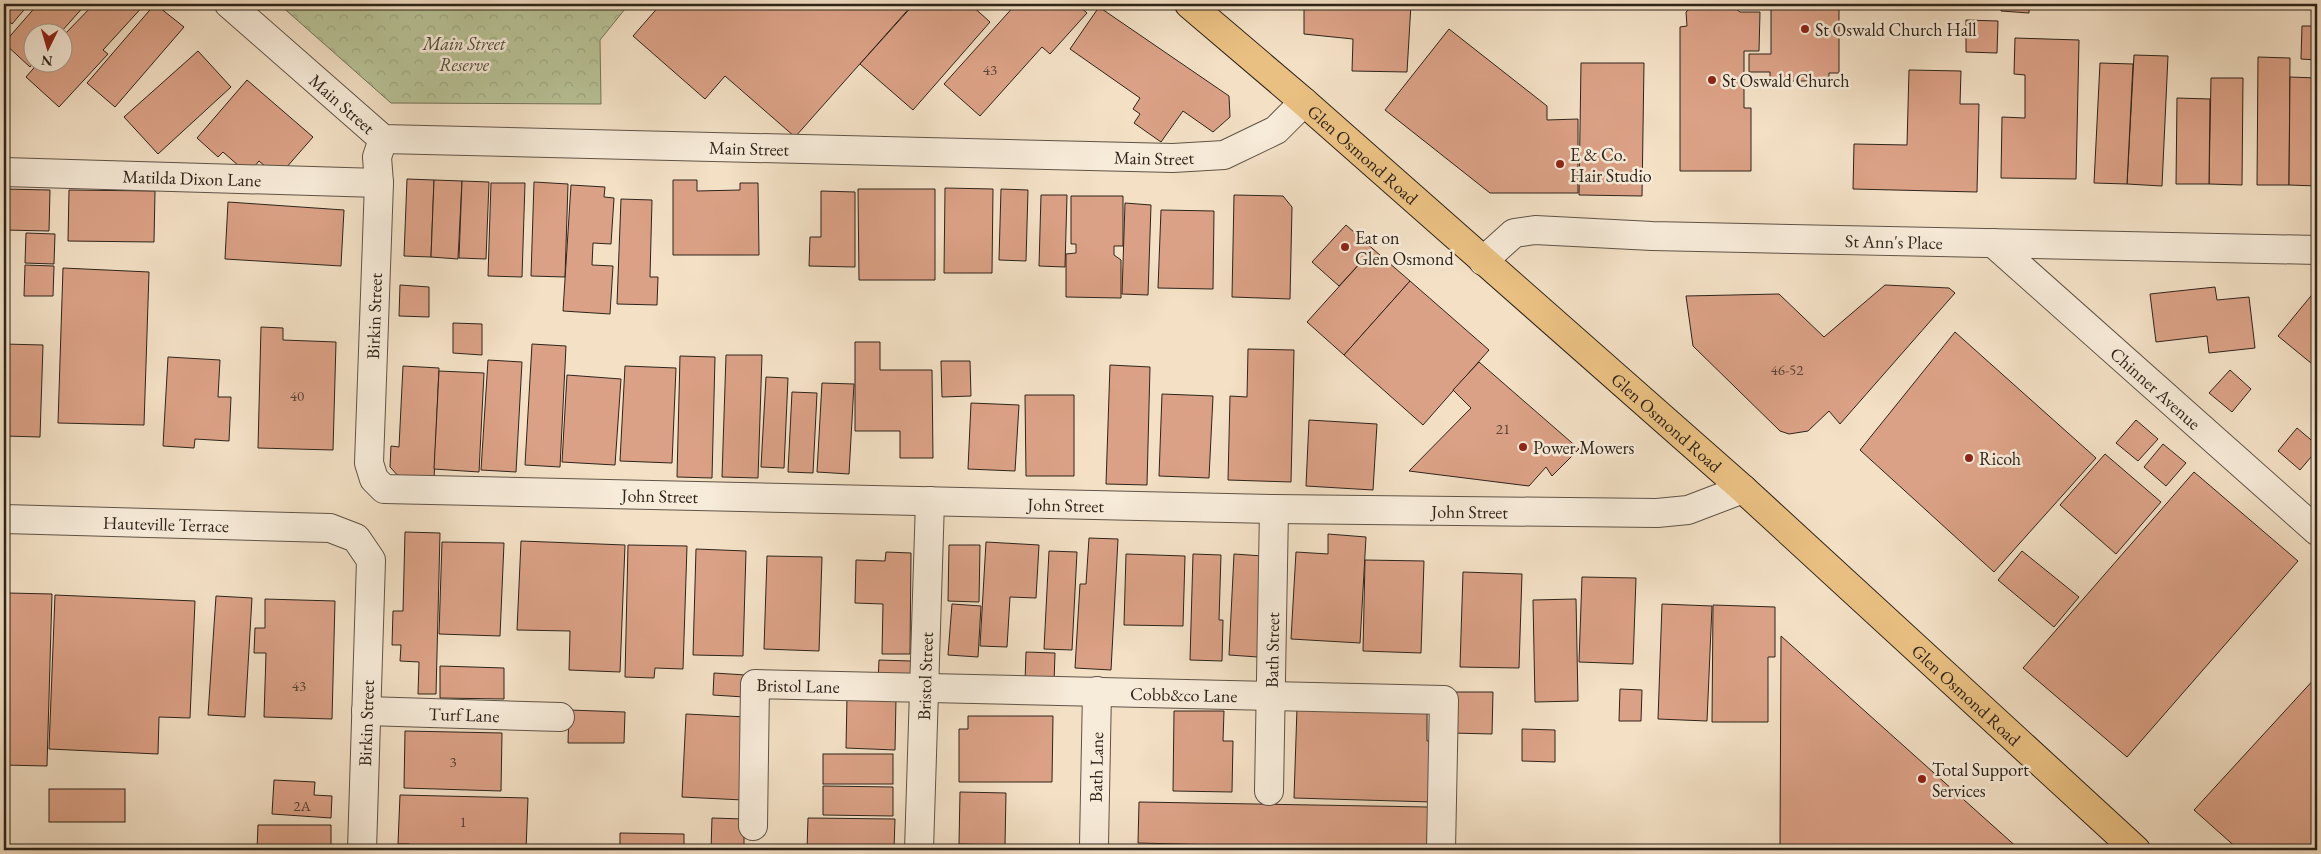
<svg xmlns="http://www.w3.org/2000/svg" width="2321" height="854" viewBox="0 0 2321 854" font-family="'EB Garamond',serif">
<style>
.park{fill:url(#park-crowns);stroke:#737459}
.building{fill:#dba186;stroke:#2e241b}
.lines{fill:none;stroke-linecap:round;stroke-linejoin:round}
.minor-casing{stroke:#5f5346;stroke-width:30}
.highway-casing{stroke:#2e241b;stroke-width:30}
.minor{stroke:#f7ebd9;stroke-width:28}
.highway{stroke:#eac082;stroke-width:28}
.poi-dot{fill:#8f2418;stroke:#f7ebd9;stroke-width:2}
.labels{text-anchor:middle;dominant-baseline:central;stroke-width:5;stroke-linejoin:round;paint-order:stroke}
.number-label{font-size:15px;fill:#594336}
.poi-label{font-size:18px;fill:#2e241b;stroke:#f7ebd9;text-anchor:start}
.park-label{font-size:18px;font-style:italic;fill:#504c3a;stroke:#f7ebd9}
.street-label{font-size:18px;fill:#2e241b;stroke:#f7ebd9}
</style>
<defs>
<pattern id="park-crowns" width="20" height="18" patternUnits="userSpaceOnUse" patternTransform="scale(1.25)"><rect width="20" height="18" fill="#b8c397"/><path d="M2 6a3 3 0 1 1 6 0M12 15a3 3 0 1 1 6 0" fill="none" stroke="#9ea782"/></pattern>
</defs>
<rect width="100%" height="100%" fill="#f3e0c5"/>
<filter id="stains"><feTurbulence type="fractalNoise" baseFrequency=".004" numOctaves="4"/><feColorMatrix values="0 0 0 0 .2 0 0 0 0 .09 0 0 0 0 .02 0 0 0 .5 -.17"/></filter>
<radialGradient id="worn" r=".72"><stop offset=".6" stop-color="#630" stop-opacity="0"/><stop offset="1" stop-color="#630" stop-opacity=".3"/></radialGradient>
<path class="park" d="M279 4H629L600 40 601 104 391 103Z"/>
<g class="building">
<path d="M4 4H29L12 24 4 18Z"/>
<path d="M38 4H86L61 32H32L34 62 30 67 4 43Z"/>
<path d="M94 4H145L103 50 108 54 59 107 26 77 39 62H62V37Z"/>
<path d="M155 4 184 27 115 107 87 83Z"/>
<path d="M661 4H913L795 137 725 76 705 99 633 36Z"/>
<path d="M914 4H970L990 22 913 110 860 64Z"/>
<path d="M1016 4H1077L1087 13 1050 54 1042 47 980 116 944 84Z"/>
<path d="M1304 4H1411L1407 72 1352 71 1353 39 1304 34Z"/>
<path d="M1695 4H1730L1740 12H1760L1759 51H1744V108H1751V171H1680V27L1687 26 1686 12Z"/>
<path d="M1771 4H1839V73H1829V81H1770V72H1749V54H1771Z"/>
<path d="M2002 4H2029V13L2001 11Z"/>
<path d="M1099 7 1229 96 1230 117 1213 132 1183 111 1161 142 1134 123 1140 114 1133 109 1140 98 1070 49Z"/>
<path d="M1966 20 1998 21 1997 53 1966 52Z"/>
<path d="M2302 26H2317V60L2301 59Z"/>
<path d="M1449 29 1547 106V120L1578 119V193H1490L1385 110Z"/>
<path d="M2015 38 2079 40 2076 179 2001 178 2002 117 2025 118V75L2014 74Z"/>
<path d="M198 51 231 87 158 154 124 117Z"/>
<path d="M2134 55 2168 56 2162 186 2127 184Z"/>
<path d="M2258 57 2290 58 2289 185H2257Z"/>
<path d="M1581 63H1644L1642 196 1579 195Z"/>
<path d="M2100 63 2133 64 2127 184 2094 183Z"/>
<path d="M1909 70 1961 71 1960 104H1979L1977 192 1853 189 1854 144 1907 145Z"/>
<path d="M2290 77 2317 78V186L2289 185Z"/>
<path d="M2211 78H2243L2242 185 2209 184Z"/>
<path d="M247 80 313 137 278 177 259 161 248 174 223 152 218 157 197 138Z"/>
<path d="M2177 98 2210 99 2209 184H2176Z"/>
<path d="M407 179 434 180 431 257 404 256Z"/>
<path d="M434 180 462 181 458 259 431 257Z"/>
<path d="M673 180H697V191L740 190V183H758L759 255H673Z"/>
<path d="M462 181 489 182 486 259 459 258Z"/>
<path d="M534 182 568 184 565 277 531 276Z"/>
<path d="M491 183H525L522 277 488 276Z"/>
<path d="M571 185 605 187 604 197 614 198 611 244 593 243 592 265 613 266 610 314 563 311Z"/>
<path d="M945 188 993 189 992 273H944Z"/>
<path d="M4 189 50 190 49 231 4 230Z"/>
<path d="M858 189H935V280H859Z"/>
<path d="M1001 189 1028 190 1026 261 999 260Z"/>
<path d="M69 190 155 191 154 242 68 241Z"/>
<path d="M821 191 855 192V267L809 266 810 237H821Z"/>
<path d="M1041 195H1067L1065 267 1039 266Z"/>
<path d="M1234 195 1283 196 1292 207 1290 299 1232 297Z"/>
<path d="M1071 196H1123V246H1114V255L1121 260V298L1066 297V254L1076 253V244H1071Z"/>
<path d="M621 199 652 200 650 277H658L657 305 617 304Z"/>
<path d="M228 202 344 210 341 266 225 259Z"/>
<path d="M1125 203 1151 205 1148 295 1122 294Z"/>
<path d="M1161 210 1214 211 1213 289 1158 288Z"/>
<path d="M1346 225 1373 249 1339 286 1312 262Z"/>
<path d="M26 233 55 234 54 264 25 263Z"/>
<path d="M1373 249 1410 281 1344 355 1307 322Z"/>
<path d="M25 265 54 266 53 296H24Z"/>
<path d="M63 268 149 272 144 425 58 423Z"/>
<path d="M1410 281 1489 350 1423 425 1344 355Z"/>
<path d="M400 285 429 287V317L399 316Z"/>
<path d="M1885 285 1949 288 1955 293 1840 424 1829 411 1808 431 1789 434 1780 431 1693 346 1686 296 1779 294 1824 337Z"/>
<path d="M2215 287 2217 300 2249 297 2255 348 2209 353 2207 336 2156 342 2150 294Z"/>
<path d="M2315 291 2317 292V368L2278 336Z"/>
<path d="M453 323 482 324V355L453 353Z"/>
<path d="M261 327 283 328V340L336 342 333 450 258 448Z"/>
<path d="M1955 332 2096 458 1994 572 1860 450Z"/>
<path d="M855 342H880V370H932L933 458H900V431H855Z"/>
<path d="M4 344 43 345 40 437 4 436Z"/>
<path d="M532 344 566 346 560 467 525 465Z"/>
<path d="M1248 349 1294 350 1291 482 1228 480 1230 396 1247 397Z"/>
<path d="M726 355H762L758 478 722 477Z"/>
<path d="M680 356 715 357 712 478 677 477Z"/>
<path d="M168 357 220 360 218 397H231L229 441 195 439 194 448 163 446Z"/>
<path d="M488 360 522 362 516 472 481 470Z"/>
<path d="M941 361H970L971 396 942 397Z"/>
<path d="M1479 362 1579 449 1552 476 1546 467 1529 486 1409 471 1471 408 1453 390Z"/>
<path d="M1110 365 1150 367 1147 485 1106 484Z"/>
<path d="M403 366 439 368 434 480 401 479 390 467 391 446 399 447Z"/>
<path d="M625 366 676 368 672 463 620 461Z"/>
<path d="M2230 370 2251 389 2232 412 2209 393Z"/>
<path d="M439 371 484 373 479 472 434 469Z"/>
<path d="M567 375 621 379 615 465 562 462Z"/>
<path d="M766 377 788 378 784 468 761 467Z"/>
<path d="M822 383 854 384 849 474 817 472Z"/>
<path d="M792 392 817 393 813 473 788 472Z"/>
<path d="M1162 394 1213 396 1209 478 1159 476Z"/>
<path d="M1025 395H1074V476H1026Z"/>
<path d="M971 403 1019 405 1015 471 968 469Z"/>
<path d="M1309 420 1377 424 1373 490 1306 486Z"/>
<path d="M2136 420 2158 439 2138 461 2116 443Z"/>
<path d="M2297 428 2317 445V450L2300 470 2278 451Z"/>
<path d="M2163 444 2186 463 2166 486 2144 467Z"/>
<path d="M2105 454 2161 502 2116 554 2060 505Z"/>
<path d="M2194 472 2298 561 2127 757 2023 668Z"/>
<path d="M405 532 440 533 436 694H418L419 662 400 661 401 645H392L393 611H403Z"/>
<path d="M1328 534 1366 537 1360 643 1291 639 1296 552 1328 554Z"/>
<path d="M1089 538 1118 539 1111 670 1075 668 1080 584H1086Z"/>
<path d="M521 541 625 545 620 672 569 670 570 631 517 630Z"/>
<path d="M442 542 504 543 500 636 439 634Z"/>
<path d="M986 542 1039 545 1036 598 1010 597 1007 647 980 646Z"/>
<path d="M628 545 687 546 683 669 655 668 654 678 625 677Z"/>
<path d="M949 545H980L979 602 948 601Z"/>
<path d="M696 549 746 551 743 656 693 655Z"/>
<path d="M1049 551 1077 552 1072 650 1044 649Z"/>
<path d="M2022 551 2079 597 2054 627 1998 580Z"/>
<path d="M886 552 911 553 910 654H882L883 604 855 603 856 560 885 561Z"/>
<path d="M1126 554 1185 556 1183 626 1124 625Z"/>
<path d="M1193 554 1221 555 1219 620H1223L1222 661 1190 660Z"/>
<path d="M1234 554 1263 556 1258 657 1229 655Z"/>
<path d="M767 556 822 557 819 651 764 649Z"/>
<path d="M1365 560 1424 561 1421 653 1363 651Z"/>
<path d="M1463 572 1522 574 1519 668 1460 667Z"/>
<path d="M1582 577 1636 578 1633 664 1579 662Z"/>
<path d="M4 593H6L4 663Z"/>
<path d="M8 593 52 594 47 766 4 765Z"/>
<path d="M55 595 195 601 190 718 159 717 158 754 49 749Z"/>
<path d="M216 596 252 598 245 717 208 715Z"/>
<path d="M265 599 335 601 332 719 264 717 266 653H254L255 628H265Z"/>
<path d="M1576 599 1578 701 1535 702 1533 600Z"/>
<path d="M952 604 981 606 978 657 948 655Z"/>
<path d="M1662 604 1712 606 1707 721 1658 719Z"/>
<path d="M1713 605 1775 607V657H1768V722H1712Z"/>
<path d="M1781 636 2020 850H1780Z"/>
<path d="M1026 652 1055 653 1054 683 1025 682Z"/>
<path d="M879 660 911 661 910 684 878 682Z"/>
<path d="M440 666 504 668V699L440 698Z"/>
<path d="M714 673 746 675 744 697 713 695Z"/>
<path d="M2317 676V850H2239L2194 810Z"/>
<path d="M1620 689 1642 690 1641 721H1619Z"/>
<path d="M1452 692H1493L1492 734 1451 733Z"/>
<path d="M847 697 896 698 895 750 846 748Z"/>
<path d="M1297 708 1427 712V741H1433L1432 802 1294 798Z"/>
<path d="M569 710 625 712 624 743H568Z"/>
<path d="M1174 711H1224L1223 741H1233L1232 792 1173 791Z"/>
<path d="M686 714 747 717 743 800 682 797Z"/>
<path d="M968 716H1053L1052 782H959V729H968Z"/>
<path d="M1522 729 1555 730V762L1522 761Z"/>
<path d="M405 731 502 733 501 791 404 788Z"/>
<rect x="823" y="754" width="70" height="30"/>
<path d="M274 780 315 782 314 795 332 796 331 818 272 814Z"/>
<path d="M823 786 893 787V816L823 815Z"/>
<rect x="49" y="789" width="76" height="33"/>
<path d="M960 792 1006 793 1005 845 959 844Z"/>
<path d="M400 795 528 798 526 850H408L409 844H398Z"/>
<path d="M1139 802 1428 807 1427 850 1138 843Z"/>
<path d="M712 818 744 819V850H711Z"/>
<path d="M808 818 895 819 894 850H807Z"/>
<path d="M258 825H331V850H257Z"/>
<path d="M620 833 684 834V850H620Z"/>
</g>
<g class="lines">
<g class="minor-casing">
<g id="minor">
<path id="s1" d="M229 4 383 139 1173 158 1224 155 1276 130 1304 102"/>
<path id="s2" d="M383 139 377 157 379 183 369 463 374 479 384 489 1274 509 1657 513 1688 510 1743 489"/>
<path id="s3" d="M4 172 379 183"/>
<path id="s4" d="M1993 243 2317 531"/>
<path id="s5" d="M1483 261 1514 233 1535 230 1652 236 2317 250"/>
<path id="s6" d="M4 519 330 528 356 538 371 560 362 850"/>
<path id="s7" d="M366 711 560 717"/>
<path id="s8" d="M1269 791 1274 509"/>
<path id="s9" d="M753 826 755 684 1444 700 1441 850"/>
<path id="s10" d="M1094 845 1097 691"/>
<path id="s11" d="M919 850 930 501"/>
</g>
</g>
<g class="highway-casing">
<g id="highway">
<path id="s12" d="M1189 4 1304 102 1743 489 2136 850"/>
</g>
</g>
<use href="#minor" class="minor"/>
<use href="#highway" class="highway"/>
</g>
<g class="poi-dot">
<circle cx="1805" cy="29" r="5"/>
<circle cx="1712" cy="80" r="5"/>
<circle cx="1560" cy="164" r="5"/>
<circle cx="1345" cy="247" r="5"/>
<circle cx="1523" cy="447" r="5"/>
<circle cx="1969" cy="458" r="5"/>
<circle cx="1922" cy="779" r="5"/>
</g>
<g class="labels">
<g class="number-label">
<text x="990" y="69">43</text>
<text x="1787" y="369">46-52</text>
<text x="297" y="395">40</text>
<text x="1503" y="428">21</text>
<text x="299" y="685">43</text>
<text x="453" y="761">3</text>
<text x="302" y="805">2A</text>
<text x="463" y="821">1</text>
</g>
<g class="poi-label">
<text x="1815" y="29">St Oswald Church Hall</text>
<text x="1722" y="80">St Oswald Church</text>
<text x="1570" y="154">E &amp; Co.<tspan x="1570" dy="21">Hair Studio</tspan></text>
<text x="1355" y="237">Eat on<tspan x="1355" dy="21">Glen Osmond</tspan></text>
<text x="1533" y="447">Power Mowers</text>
<text x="1979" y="458">Ricoh</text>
<text x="1932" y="769">Total Support<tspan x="1932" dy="21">Services</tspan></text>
</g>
<g class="park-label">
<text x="464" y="43">Main Street<tspan x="464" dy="21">Reserve</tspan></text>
</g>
<g class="street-label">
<text stroke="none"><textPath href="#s1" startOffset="151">Main Street</textPath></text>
<text stroke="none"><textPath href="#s1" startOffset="571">Main Street</textPath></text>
<text stroke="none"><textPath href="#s12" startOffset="230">Glen Osmond Road</textPath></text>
<text stroke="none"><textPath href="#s1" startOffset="976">Main Street</textPath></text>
<text stroke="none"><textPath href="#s3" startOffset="188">Matilda Dixon Lane</textPath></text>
<text stroke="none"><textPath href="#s5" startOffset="422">St Ann's Place</textPath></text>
<text transform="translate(374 316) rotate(-88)">Birkin Street</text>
<text stroke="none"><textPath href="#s4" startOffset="218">Chinner Avenue</textPath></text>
<text stroke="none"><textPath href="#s12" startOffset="635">Glen Osmond Road</textPath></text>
<text stroke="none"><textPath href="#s2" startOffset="632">John Street</textPath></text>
<text stroke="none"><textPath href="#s2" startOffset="1038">John Street</textPath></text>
<text stroke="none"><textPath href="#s2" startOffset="1442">John Street</textPath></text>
<text stroke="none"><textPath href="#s6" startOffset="162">Hauteville Terrace</textPath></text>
<text stroke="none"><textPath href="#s8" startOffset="141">Bath Street</textPath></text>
<text stroke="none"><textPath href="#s11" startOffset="174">Bristol Street</textPath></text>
<text stroke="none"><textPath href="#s9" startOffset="185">Bristol Lane</textPath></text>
<text stroke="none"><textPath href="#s9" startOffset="571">Cobb&amp;co Lane</textPath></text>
<text stroke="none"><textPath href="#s12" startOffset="1040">Glen Osmond Road</textPath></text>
<text stroke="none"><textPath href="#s7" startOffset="98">Turf Lane</textPath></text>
<text transform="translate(366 723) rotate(-88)">Birkin Street</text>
<text stroke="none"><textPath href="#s10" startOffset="78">Bath Lane</textPath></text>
</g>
</g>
<rect width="2321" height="854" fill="none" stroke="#f3e0c5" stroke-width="20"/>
<rect x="5" y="5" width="2311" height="844" fill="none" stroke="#2e241b" stroke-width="2.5"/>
<rect x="10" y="10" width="2301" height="834" fill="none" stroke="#2e241b"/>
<g transform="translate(48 48) rotate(185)"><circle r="24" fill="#f7ebd9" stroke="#a79b8d"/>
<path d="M0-4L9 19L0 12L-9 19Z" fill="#8f2418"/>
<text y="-8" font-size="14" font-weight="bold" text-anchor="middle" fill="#2e241b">N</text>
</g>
<rect width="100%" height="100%" filter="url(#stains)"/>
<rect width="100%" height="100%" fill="url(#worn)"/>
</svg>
